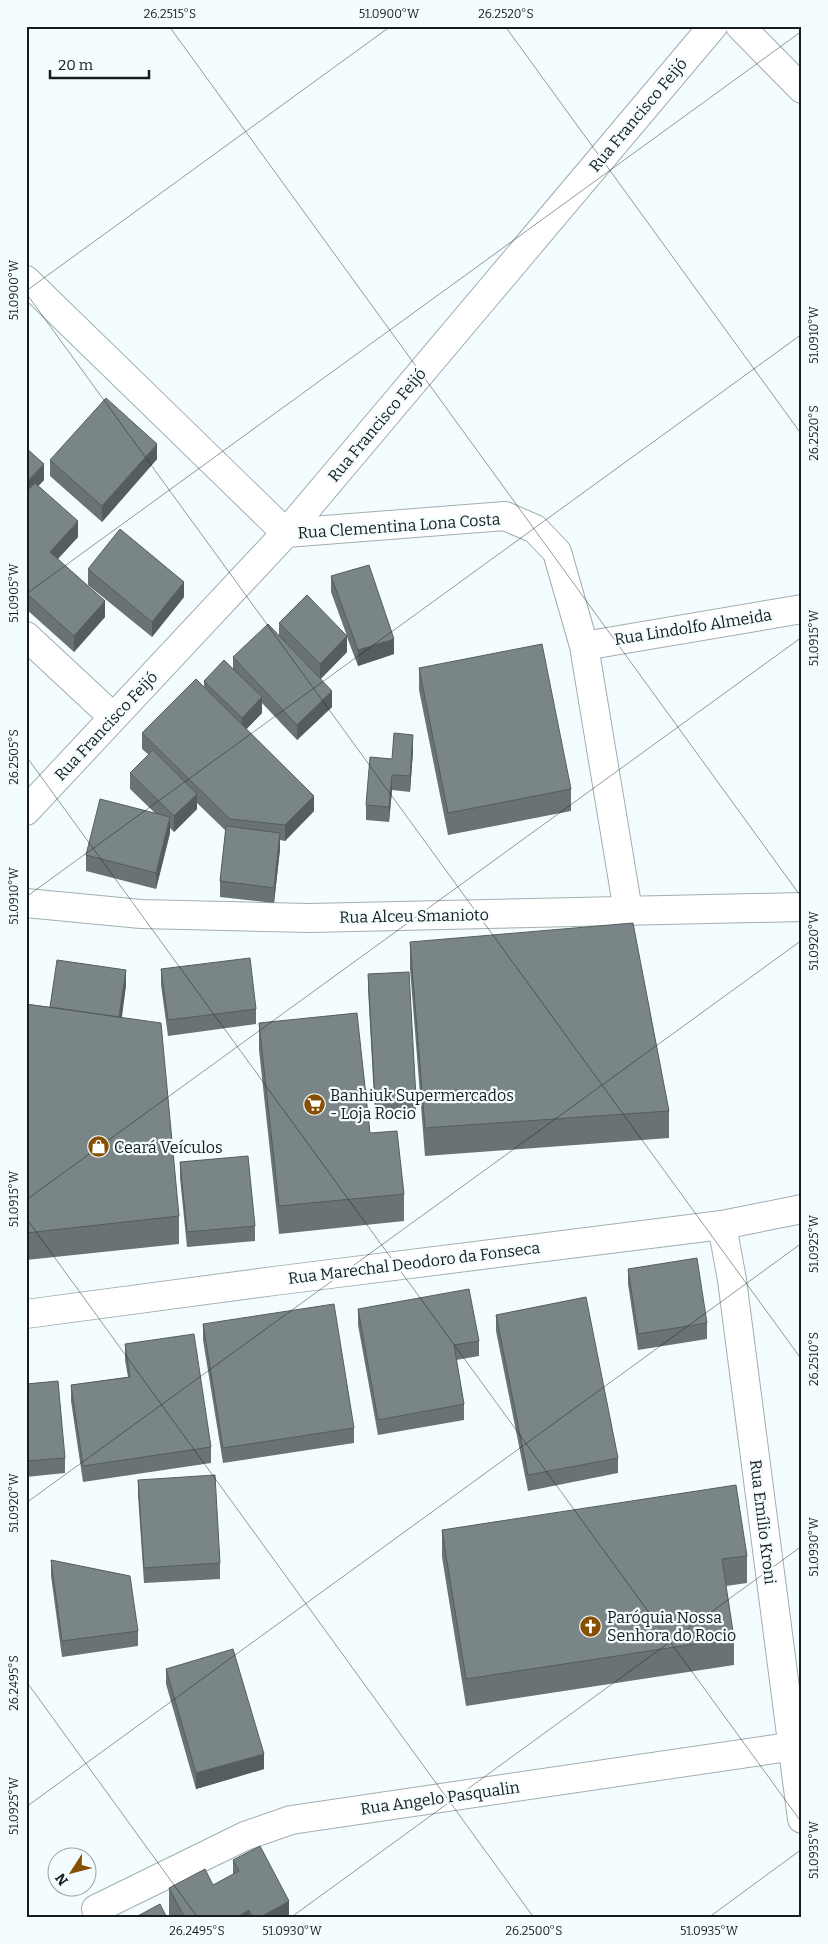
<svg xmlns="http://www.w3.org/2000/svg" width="828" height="1944" font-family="Bitter,serif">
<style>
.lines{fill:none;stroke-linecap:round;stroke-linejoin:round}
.street-casing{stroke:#a3aeb0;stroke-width:30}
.secondary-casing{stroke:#a3aeb0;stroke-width:30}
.street{stroke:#fff;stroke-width:28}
.secondary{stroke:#fff;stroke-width:28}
.wall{fill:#697274}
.shaded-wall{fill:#555d5e}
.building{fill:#7a8587;stroke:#555d5e}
.ticks{fill:none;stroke:#181c1d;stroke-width:1;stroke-opacity:0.45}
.labels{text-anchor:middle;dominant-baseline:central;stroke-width:4.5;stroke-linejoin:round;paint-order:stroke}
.street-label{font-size:16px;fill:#181c1d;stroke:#f3fdff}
.poi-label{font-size:16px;fill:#181c1d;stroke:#f3fdff;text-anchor:start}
.neatline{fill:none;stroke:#181c1d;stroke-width:2}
.ticks-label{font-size:12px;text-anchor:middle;fill:#181c1d}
</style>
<rect width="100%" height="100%" fill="#f3fdff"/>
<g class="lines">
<defs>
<path id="street" d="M740,26L802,89
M26,280L286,533L505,516L535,529L557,552L584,646L628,911
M26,636L113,717
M584,646L802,609
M26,811L286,533L713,26
M26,903L141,914L310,918L802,907
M722,1225L732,1280L802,1819
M96,1909L245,1836L291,1820L802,1745"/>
<path id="secondary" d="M26,1314L282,1280L722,1225L802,1209"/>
</defs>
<use href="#street" class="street-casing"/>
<use href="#secondary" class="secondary-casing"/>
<use href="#street" class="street"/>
<use href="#secondary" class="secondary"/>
</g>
<path class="wall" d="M26,448L44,480L38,486L78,537L58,559L105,617L74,652L26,609Z
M157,459L102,522L50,476V460Z
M88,569L184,597L152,637L88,585Z
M331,576L394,654L358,666L347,637V652L321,679L332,707L297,740L262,703V713L246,729L314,811L285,841L280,840V849L274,903L220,897V881L226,831L197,803V809L174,832L170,828V833L156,889L86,871V855L155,813L130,789V773L149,755L142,749V733L204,687V681L233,669V657L279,637V623L347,636L331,592Z
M419,668L571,789V811L448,835L419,690Z
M413,751L410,792L392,790L389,822L366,820V805L392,759Z
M410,942L669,1111V1138L425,1156L410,969Z
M161,969L256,1009V1024L168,1036L161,985Z
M368,974L416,1098V1114L375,1116L368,989Z
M126,985L122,1017L179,1216V1244L26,1260V1004L50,1007Z
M259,1023L370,1133L404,1194V1221L279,1234L259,1050Z
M180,1162L255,1226V1241L187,1247L180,1178Z
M628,1269L707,1323V1339L638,1350L628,1284Z
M358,1309L479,1341V1356L456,1360L464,1404V1420L378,1435L358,1325Z
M496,1315L618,1458V1473L528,1491L496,1331Z
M203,1324L354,1428V1443L223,1463L203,1340Z
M125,1344L211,1447V1463L83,1482L71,1401V1385L128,1377L125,1360Z
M26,1384L65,1458V1473L26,1477Z
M138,1480L220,1563V1579L144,1583L138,1495Z
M442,1530L747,1556V1583L726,1586L734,1638V1665L466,1706L442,1557Z
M51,1560L138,1631V1646L62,1657L51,1576Z
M166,1669L264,1769L196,1789L166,1684Z
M233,1860L289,1918H169V1888L213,1885L233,1874Z"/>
<path class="shaded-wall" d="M157,444V459L102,522V506Z
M44,464V480L26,499V483Z
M78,521V537L50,567V552Z
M184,582V597L152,637V622Z
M105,601V617L74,652V636Z
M347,636V652L320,679V664Z
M394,639V654L358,666V650Z
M332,691V707L297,740V725Z
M262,697V713L242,734V718Z
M413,735V751L410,792V776Z
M392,775V790L389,822V807Z
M197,794V809L174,832V816Z
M314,796V811L285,841V825Z
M170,817V833L156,889V873Z
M280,833V849L274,903V888Z
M126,970V985L118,1041V1025Z
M264,1754V1769L196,1789V1773Z
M289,1901V1918H259Z
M249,1910V1918H236Z"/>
<path class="building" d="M106,398L157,444L102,506L50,460Z
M26,448L44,464L26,483Z
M35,483L78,521L50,552L105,601L74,636L26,593V492Z
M120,529L184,582L152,622L88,569Z
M369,565L394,639L358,650L331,576Z
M307,595L347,636L320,664L279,623Z
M268,624L332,691L297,725L233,657Z
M542,644L571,789L448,813L419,668Z
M224,660L262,697L242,718L204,681Z
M196,679L314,796L285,825L230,819L142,733Z
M394,733L413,735L410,776L392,775L389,807L366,805L370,757L392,759Z
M153,750L197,794L174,816L130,773Z
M100,799L170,817L156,873L86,855Z
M226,826L280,833L274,888L220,881Z
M633,923L669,1111L425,1128L410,942Z
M250,958L256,1009L168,1020L161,969Z
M57,960L126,970L119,1017L50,1007Z
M409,972L416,1098L375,1100L368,974Z
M26,1004L161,1023L179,1216L26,1233Z
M357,1013L370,1133L397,1131L404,1194L279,1206L259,1023Z
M248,1156L255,1226L187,1232L180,1162Z
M697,1258L707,1323L638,1334L628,1269Z
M469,1289L479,1341L454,1345L464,1404L378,1420L358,1309Z
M586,1297L618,1458L528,1475L496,1315Z
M334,1304L354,1428L223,1448L203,1324Z
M194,1334L211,1447L83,1466L71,1385L130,1377L125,1344Z
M58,1381L65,1458L26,1461V1384Z
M215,1475L220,1563L144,1568L138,1480Z
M736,1485L747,1556L722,1559L734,1638L466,1679L442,1530Z
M51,1560L130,1576L138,1631L62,1641Z
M233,1649L264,1754L196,1773L166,1669Z
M260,1846L289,1901L259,1918H253L249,1910L236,1918H185L169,1888L205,1869L213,1885L239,1871L233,1860Z
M160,1904L167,1918H134Z"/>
<path class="ticks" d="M169,26L802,898M505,26L802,435M26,291L391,26M26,293L802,1360M26,594L802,31M26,756L802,1823M26,897L802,334M26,1200L802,637M26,1218L534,1918M26,1503L802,940M26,1681L198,1918M26,1807L802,1243M290,1918L802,1546M708,1918L802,1849"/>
<defs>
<symbol id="supermarket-disc" viewBox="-11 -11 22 22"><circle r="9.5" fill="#884f02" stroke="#f3fdff"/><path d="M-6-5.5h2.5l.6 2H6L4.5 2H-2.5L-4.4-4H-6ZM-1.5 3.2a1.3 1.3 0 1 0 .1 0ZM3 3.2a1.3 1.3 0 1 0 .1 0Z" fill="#fff"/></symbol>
<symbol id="shop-disc" viewBox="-11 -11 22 22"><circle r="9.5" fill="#884f02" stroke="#f3fdff"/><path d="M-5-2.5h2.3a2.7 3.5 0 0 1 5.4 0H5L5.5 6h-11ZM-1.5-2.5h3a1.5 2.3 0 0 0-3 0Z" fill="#fff"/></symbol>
<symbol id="church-disc" viewBox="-11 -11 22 22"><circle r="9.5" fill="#884f02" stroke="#f3fdff"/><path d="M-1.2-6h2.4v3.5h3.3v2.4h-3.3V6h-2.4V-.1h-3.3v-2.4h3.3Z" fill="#fff"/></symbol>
</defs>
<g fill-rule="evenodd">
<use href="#supermarket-disc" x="302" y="1092" width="25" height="25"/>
<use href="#shop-disc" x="86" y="1134" width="25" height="25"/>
<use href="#church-disc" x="578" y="1614" width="25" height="25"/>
</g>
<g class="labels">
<g class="street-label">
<text transform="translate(638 115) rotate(-50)">Rua Francisco Feijó</text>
<text transform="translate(377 425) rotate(-50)">Rua Francisco Feijó</text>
<text transform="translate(399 526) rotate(-4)">Rua Clementina Lona Costa</text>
<text transform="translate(693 627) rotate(-9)">Rua Lindolfo Almeida</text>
<text transform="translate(106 726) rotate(-47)">Rua Francisco Feijó</text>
<text transform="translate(414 916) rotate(-1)">Rua Alceu Smanioto</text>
<text transform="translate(414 1263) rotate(-7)">Rua Marechal Deodoro da Fonseca</text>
<text transform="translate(763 1522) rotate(83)">Rua Emílio Kroni</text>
<text transform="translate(440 1798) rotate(-8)">Rua Angelo Pasqualin</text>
</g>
<g class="poi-label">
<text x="330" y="1095">Banhiuk Supermercados<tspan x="330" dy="18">- Loja Rocio</tspan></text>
<text x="114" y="1147">Ceará Veículos</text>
<text x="607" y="1617">Paróquia Nossa<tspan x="607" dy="18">Senhora do Rocio</tspan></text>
</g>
</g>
<rect width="828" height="1944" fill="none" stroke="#f3fdff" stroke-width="55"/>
<g transform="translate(72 1872) rotate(234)"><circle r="24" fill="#f3fdff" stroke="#9ba3a5"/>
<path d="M0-4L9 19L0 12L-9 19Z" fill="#884f02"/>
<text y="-8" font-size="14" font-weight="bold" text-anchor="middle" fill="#181c1d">N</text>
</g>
<path d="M50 70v8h99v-8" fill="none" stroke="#181c1d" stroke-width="2.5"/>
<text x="58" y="70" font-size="15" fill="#181c1d" stroke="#f3fdff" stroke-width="4" paint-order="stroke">20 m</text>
<rect x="28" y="28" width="772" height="1888" class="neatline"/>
<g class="ticks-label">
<text x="170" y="18">26.2515°S</text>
<text x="389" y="18">51.0900°W</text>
<text x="506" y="18">26.2520°S</text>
<text transform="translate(14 290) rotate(-90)" y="4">51.0900°W</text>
<text transform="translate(814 335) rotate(-90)" y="4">51.0910°W</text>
<text transform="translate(814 433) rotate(-90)" y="4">26.2520°S</text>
<text transform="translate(14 593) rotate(-90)" y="4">51.0905°W</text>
<text transform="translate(814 638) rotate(-90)" y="4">51.0915°W</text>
<text transform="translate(14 757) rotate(-90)" y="4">26.2505°S</text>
<text transform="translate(14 896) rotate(-90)" y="4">51.0910°W</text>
<text transform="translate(814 941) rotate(-90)" y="4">51.0920°W</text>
<text transform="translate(14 1199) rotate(-90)" y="4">51.0915°W</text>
<text transform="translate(814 1244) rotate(-90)" y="4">51.0925°W</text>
<text transform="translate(814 1359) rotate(-90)" y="4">26.2510°S</text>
<text transform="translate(14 1503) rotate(-90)" y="4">51.0920°W</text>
<text transform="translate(814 1547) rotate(-90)" y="4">51.0930°W</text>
<text transform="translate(14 1683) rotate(-90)" y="4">26.2495°S</text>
<text transform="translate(14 1806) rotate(-90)" y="4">51.0925°W</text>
<text transform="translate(814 1850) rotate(-90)" y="4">51.0935°W</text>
<text x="197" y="1935">26.2495°S</text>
<text x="292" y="1935">51.0930°W</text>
<text x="534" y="1935">26.2500°S</text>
<text x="709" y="1935">51.0935°W</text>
</g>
</svg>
